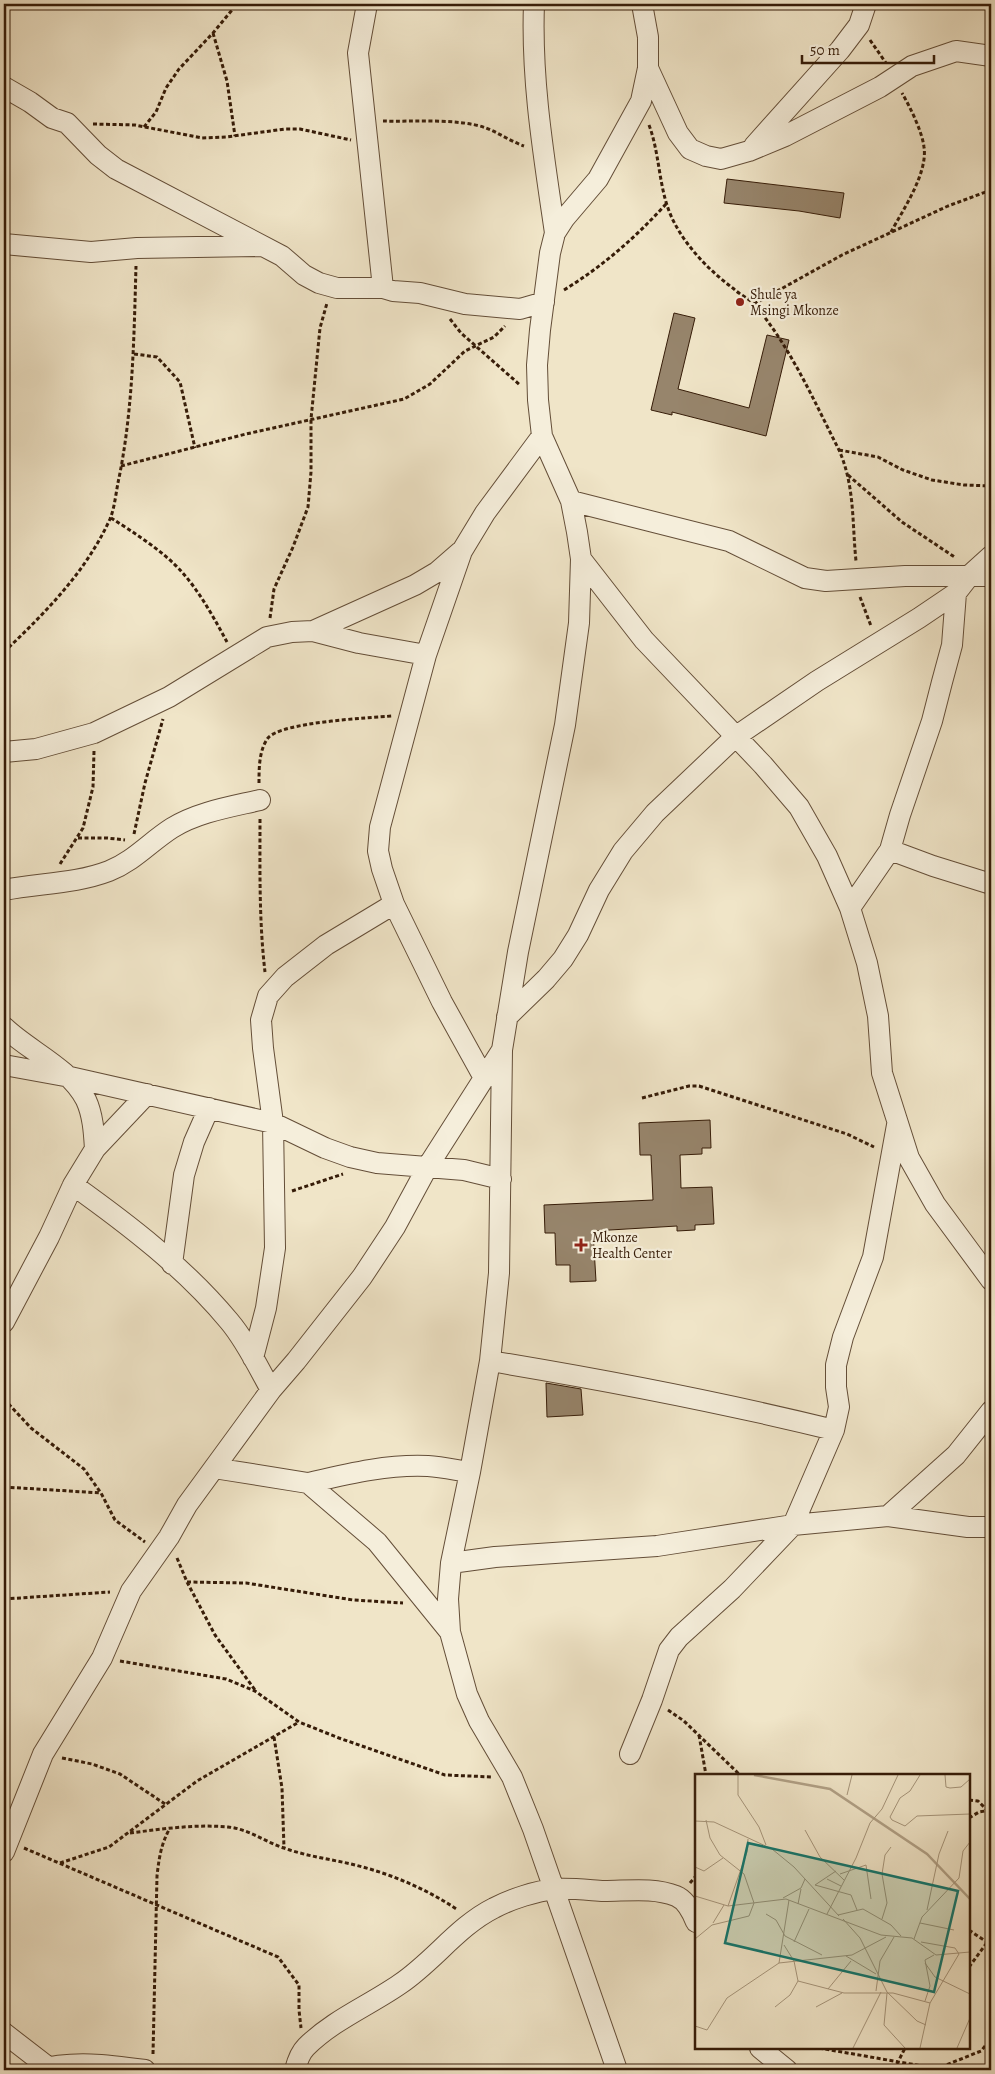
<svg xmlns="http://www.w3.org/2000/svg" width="995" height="2074" font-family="Alegreya,serif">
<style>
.building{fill:#97856c;stroke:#361c08}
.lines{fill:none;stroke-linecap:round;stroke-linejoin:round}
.minor-casing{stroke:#644e38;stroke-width:22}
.path{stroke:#361c08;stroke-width:3;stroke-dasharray:4 2.5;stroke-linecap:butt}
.minor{stroke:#f5eedb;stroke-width:20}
.poi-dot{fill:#8f2418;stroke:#f5eedb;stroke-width:2}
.labels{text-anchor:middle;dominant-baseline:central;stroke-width:4.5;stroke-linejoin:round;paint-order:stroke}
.poi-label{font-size:14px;fill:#361c08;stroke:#f5eedb;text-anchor:start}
.inset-river{fill:none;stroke:#b1a187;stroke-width:2.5}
.inset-road{fill:none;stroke:#a6957b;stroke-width:1}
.view{fill:#0f766e;fill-opacity:0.15;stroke:#0f766e;stroke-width:2.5}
.inset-edge{fill:none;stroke:#361c08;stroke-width:2.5}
</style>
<rect width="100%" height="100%" fill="#f0e5c8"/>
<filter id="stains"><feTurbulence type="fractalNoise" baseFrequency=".004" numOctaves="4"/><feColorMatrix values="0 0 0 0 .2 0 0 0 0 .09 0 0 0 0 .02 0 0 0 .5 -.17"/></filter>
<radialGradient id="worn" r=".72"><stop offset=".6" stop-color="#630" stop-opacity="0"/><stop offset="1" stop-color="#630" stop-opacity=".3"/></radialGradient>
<path class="building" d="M727,179L844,193L840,218L799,211L724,203Z
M674,313L695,318L678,389L749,408L767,335L789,340L766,436L672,412V415L651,410Z
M710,1120L711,1148H702V1154L680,1155L681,1188L712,1187L714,1224L695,1225V1230L677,1231V1226L593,1231L596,1281L570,1282V1265H556L555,1233H545L544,1205L653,1200L651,1155H640L639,1123Z
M546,1383L581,1389L583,1415L547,1417Z"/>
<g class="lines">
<defs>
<path id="minor" d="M367,4L358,53L383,288
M534,4C531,81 544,157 555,233
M648,68L678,133L690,149L706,156L721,159L749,151L785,136L880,87L912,66L956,51L991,56
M4,87L30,102L52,118L67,123L98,155L116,169L282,256L304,275L319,283L337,288H383L393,291L420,293L465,304L520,309L544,302
M754,146L840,50L859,25L866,4
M4,244L91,252L137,248L262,246
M571,501L729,541L805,578L826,581L905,576H991
M581,559L644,640L763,765L799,807L827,856L850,908L867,963L878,1016L882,1073L909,1158L935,1204L991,1280
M313,631L415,585L437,572L460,552
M4,752L36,749L94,733L169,697L267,637L292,632L313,631L359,643L426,655
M890,850L933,866L991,884
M4,890C39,883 75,884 109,871C134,861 150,842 172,828C198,812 230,807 260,800
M850,908L890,850L900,815L932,721L942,682L952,645L956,593
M507,1017L546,979L563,959L578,935L599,890L623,851L655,813L735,737L817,681L919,618L956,593L970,575L991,556
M4,1027C30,1052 69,1067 86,1100C93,1115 94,1133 95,1149
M4,1065L70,1077L273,1123L325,1148L350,1157L377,1163L464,1170L501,1179
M484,1078L442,1002L394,904L382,869L378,851L380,827L426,655L462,551L485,513L542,436
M73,1185C129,1225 185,1268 229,1321C246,1341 258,1367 271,1390
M172,1264L184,1175L194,1142L209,1108
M4,1322L49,1237L73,1185L95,1149L147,1094
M253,1358L266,1308L275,1248L273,1123L263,1048L261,1020L268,996L285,977L326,945L394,904
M490,1361C605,1380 720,1402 834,1430
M214,1468L308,1483L377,1542L450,1632
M308,1483C347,1474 387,1464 428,1466C442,1467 456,1470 470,1472
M888,1516L956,1455L991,1411
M451,1563L495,1557L657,1546L793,1525L888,1516L968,1527H991
M630,1754L652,1700L669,1650L679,1637L732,1589L793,1525L834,1430L839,1407L836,1387V1365L843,1337L873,1257L897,1125
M4,1852L43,1754L102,1658L131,1591L169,1537L187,1505L271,1390L296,1361L362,1277L395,1227L428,1166L502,1050
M4,2033L48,2067
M760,2048L787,2070
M37,2070C73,2060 109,2065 145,2070
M295,2070C297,2062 300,2053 306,2047C333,2020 370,2005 400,1984C434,1961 458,1926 494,1908C511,1899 536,1891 555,1889C571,1888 588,1890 604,1891C627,1891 654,1887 676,1896C686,1900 692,1912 696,1922
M617,2070L533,1829L512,1777L479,1721L467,1694L450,1632L448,1599L451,1563L470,1472L490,1361L499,1273L502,1050L518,952L565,725L579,623L581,559L577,532L571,501L542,436L538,400L537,365L540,330L550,253L555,233L564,219L598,179L641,101L648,68V37L642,4"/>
</defs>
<use href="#minor" class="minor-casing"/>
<path class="path" d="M213,33L227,81L235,136
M870,40L886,63
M383,121C412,122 459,118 486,128C499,133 510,141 524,146
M93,124L135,125L202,138L226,137L285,129H300L351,140
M649,125C661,157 658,193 675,224C689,250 711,272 734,289C740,295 750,299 755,305C791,348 814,401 839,450C855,486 852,523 856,561
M144,127L156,112L166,88L179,69L213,33L237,4
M891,232C903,210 928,173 924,147C922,131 910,107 902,93
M564,290C603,266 635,238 666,204
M754,304L842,255L948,206L991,190
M450,319L461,333L520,385
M134,354L157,357L180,382L195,448
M839,450L878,457L903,470L932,480L964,485L991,486
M121,466L246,434L404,399L430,384L465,351L494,337L505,326
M848,475L902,522L956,558
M111,518C133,532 163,551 181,571C200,592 214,618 227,642
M860,597L871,626
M270,618L274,589L293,547L308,507L311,472V419L320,328L327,303
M4,652C45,613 86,572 110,519C115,507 116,491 119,478C133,409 134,337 136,266
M259,783C259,768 259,750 268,738C281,722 368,718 392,716
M260,819C260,870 259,921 265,972
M134,834L145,783L163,719
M78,838H107L125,840
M60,864L83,828L93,787L94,751
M642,1098L689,1086H699L847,1134L874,1147
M292,1191L343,1174
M4,1399L31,1428L84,1469L101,1493L115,1520L145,1542
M4,1487L101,1493
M177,1558L187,1582L215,1635L255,1690
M187,1582L246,1583L353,1600L403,1603
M4,1599L110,1592
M120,1661L226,1679L255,1691L299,1722L339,1738L445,1775L493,1777
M668,1710L684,1721L740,1775
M699,1735L706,1775
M274,1737L282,1788L284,1848
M62,1758L92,1764L120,1774L165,1804
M969,1800L978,1801L987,1810
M969,1818L979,1812L991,1810
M130,1833C162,1829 195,1824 228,1827C249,1829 265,1842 284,1848C306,1856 329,1859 351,1864C389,1873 425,1888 458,1910
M24,1848L278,1957L299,1985V2010L301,2028
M60,1863L109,1847L197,1781L299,1722
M690,1883L696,1876
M969,1930L991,1945
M969,1967L991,1937
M819,2048L945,2070
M153,2054L157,1876C159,1858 161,1844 170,1828
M941,2067L981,2051L991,2039
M894,2070L905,2048"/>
<use href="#minor" class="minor"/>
</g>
<g class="poi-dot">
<circle cx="740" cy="302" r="5"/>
<path d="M578.5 1237.5h5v5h5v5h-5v5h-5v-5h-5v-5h5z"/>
</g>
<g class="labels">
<g class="poi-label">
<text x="750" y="294">Shule ya<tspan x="750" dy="16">Msingi Mkonze</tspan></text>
<text x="592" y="1237">Mkonze<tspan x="592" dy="16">Health Center</tspan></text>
</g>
</g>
<g transform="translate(695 1774)">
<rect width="275" height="275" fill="#f0e5c8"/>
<path class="inset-river" d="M59,1L135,15L232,80L275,125"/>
<path class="inset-road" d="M43,1V21L64,53L71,71M225,1L215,17L205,24L195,43L197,46L210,52L222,42L275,40M250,1L251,13L255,14L266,13L275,5M152,21L157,1M0,47L19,48L77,75L99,93L144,142M110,56L125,83L149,106M0,93L9,97L28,84M145,100L171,91L176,125M132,105L146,112M120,111L156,121L162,136M120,111L141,97M0,122L33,132L91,125L186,161L217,164L241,181L275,178M88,124L106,114L110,105M103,130L106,115M33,132L52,78L53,65M232,136L244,80L253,57M71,140L81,146L90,162L127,181M132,140L161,84L175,49L187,35L203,1M143,141L168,135L196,151L206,162M148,145L165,164L192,218L222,247L231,251M187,145L192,129L187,100L190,81L196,73M18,149L29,131M225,149L259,156M0,165L17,151L54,142L59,129L49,100L25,81L15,64L11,46M219,165L227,143L264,104L268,77L275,68M99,168L114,135M151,182L181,200M84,189L94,126M230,189L240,203L275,220M103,207L149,219H198L235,229M133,215L156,187M181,217L185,187L199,163M192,219L189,251L210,274M230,227L235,212L230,186L239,181M80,233L95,221L103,207L99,187L89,171M121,233L147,219M0,252L12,256L32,224L84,189L157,181L191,163M158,274L186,218M225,274L235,229L264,180L260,174L226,168M262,274L275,244"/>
<path class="view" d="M53,69L263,117L239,218L30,169Z"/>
<rect width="275" height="275" class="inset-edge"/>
</g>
<rect width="995" height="2074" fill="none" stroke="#f0e5c8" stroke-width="20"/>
<rect x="5" y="5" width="985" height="2064" fill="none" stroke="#361c08" stroke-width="2.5"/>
<rect x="10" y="10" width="975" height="2054" fill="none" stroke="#361c08"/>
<path d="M802 55v8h132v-8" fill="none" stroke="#361c08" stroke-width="2.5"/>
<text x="810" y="55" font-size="15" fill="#361c08" stroke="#f5eedb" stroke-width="4" paint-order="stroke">50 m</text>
<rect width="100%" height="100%" filter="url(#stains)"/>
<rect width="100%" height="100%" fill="url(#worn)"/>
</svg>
